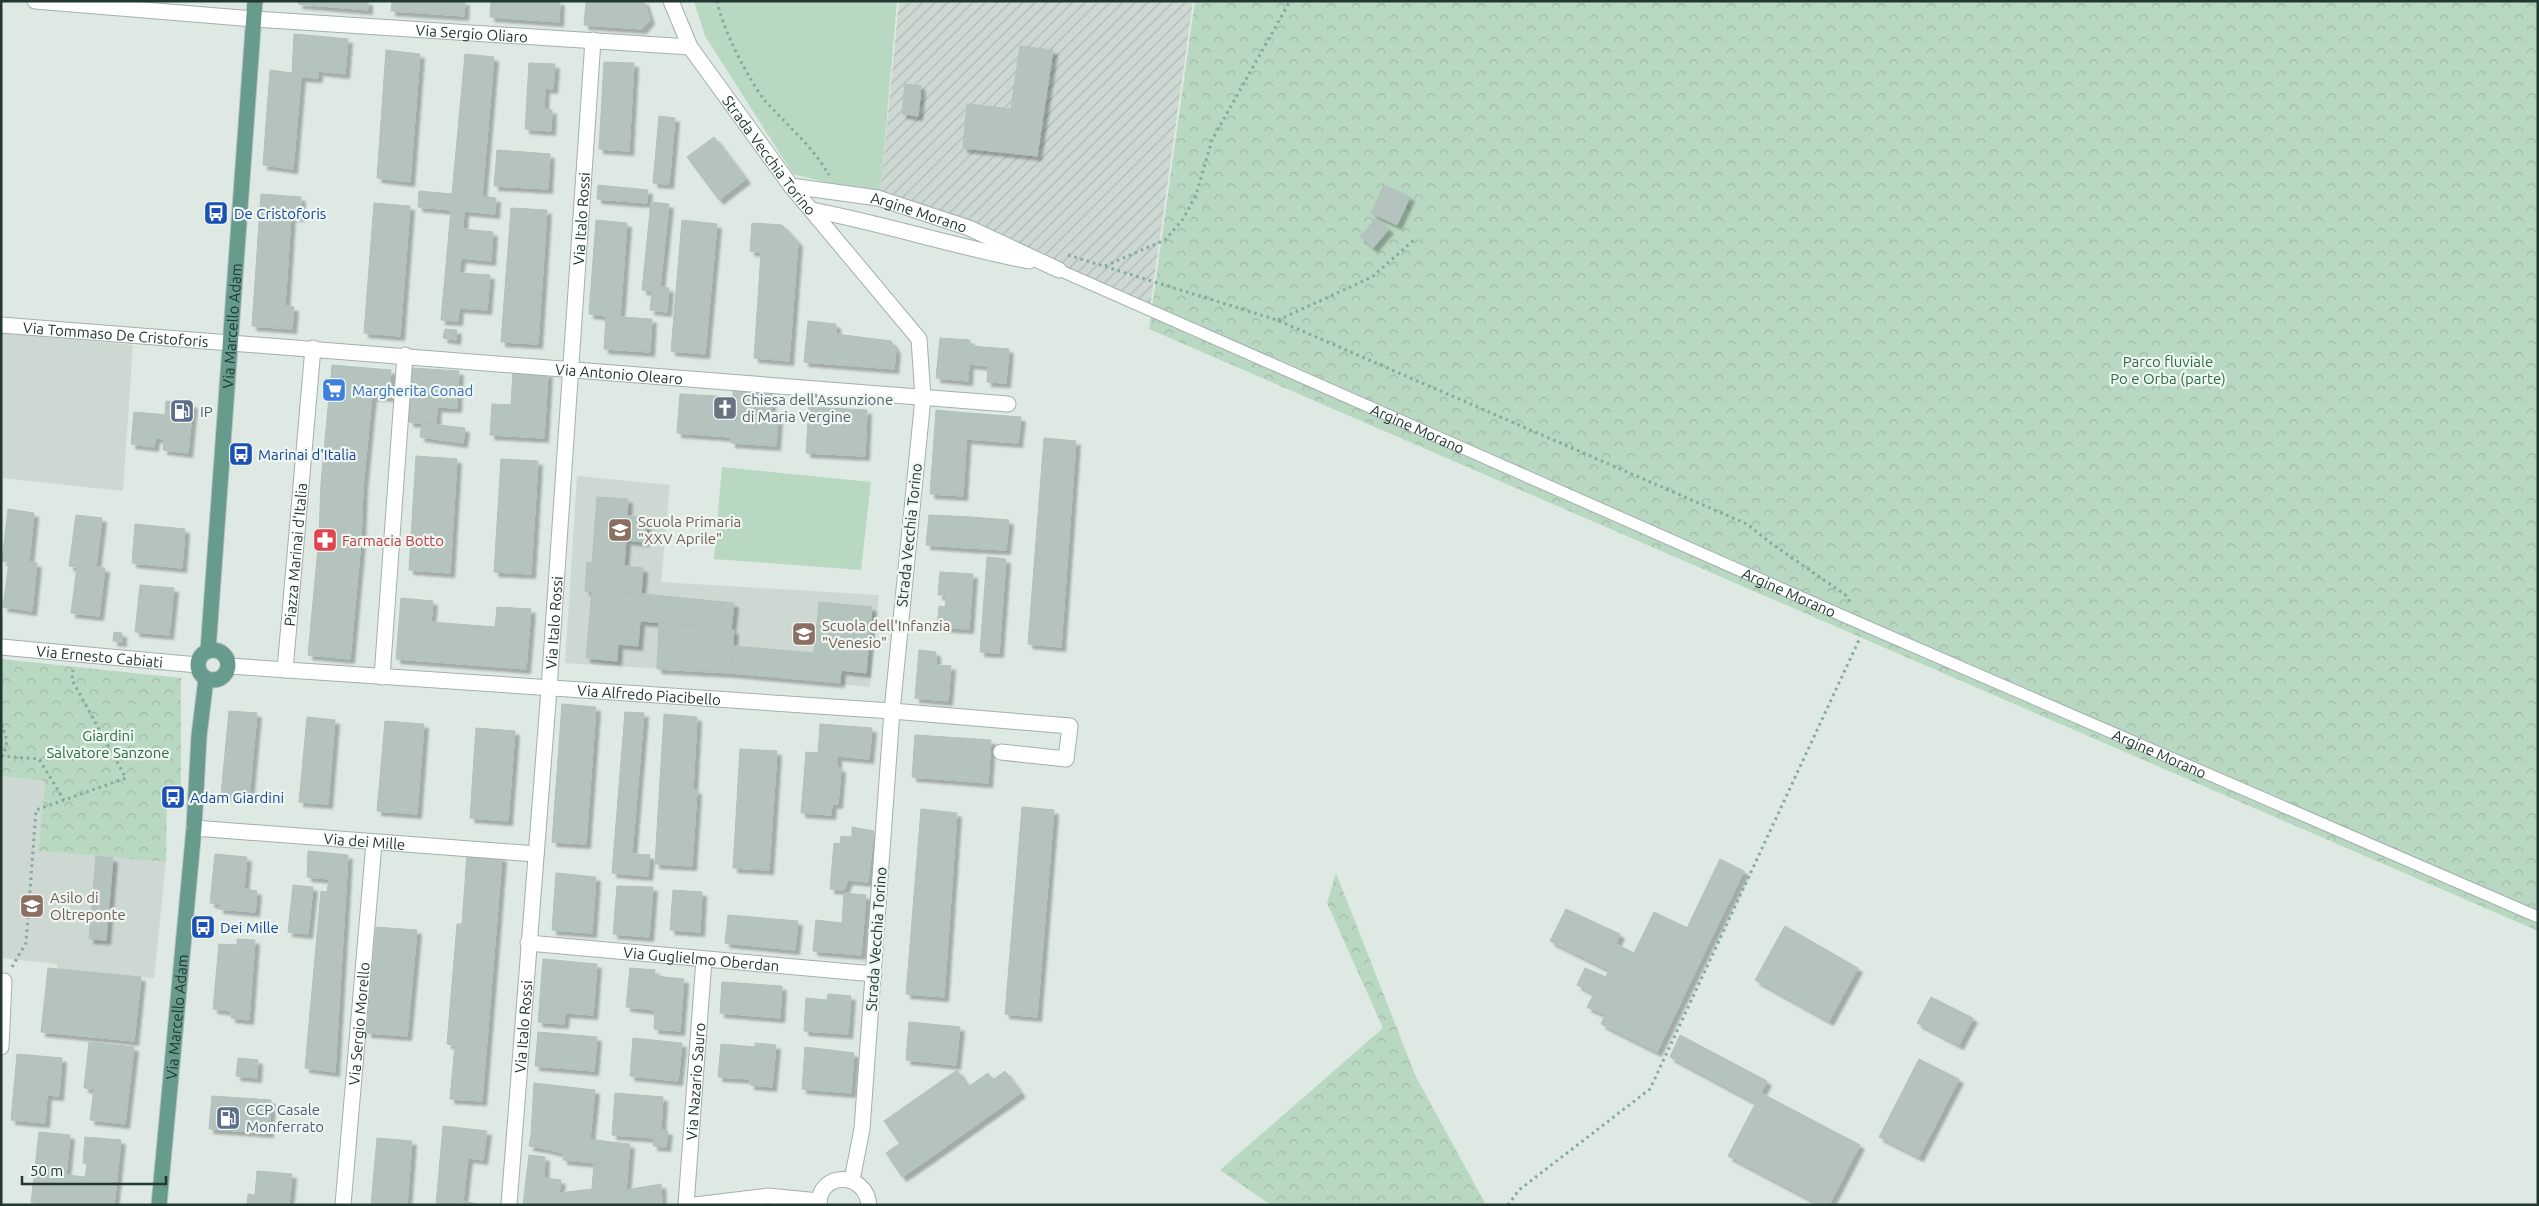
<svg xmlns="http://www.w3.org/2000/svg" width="2539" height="1206" font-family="Ubuntu,sans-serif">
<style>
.built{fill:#cdd8d3}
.industrial{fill:url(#industrial-furrows)}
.grass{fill:#b9d8c1}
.forest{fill:url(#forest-crowns)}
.building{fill:#b4c3bd;stroke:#b1c1bb;filter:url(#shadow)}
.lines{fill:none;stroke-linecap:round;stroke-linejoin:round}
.lane-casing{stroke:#a2b0ab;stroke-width:13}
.street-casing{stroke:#a2b0ab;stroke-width:17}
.primary-casing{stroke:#bcc3c1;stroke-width:17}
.path{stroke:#81aa9c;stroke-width:3;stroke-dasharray:2.5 4;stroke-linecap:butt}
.lane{stroke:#fff;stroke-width:11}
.street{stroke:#fff;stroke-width:15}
.primary{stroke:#669b8d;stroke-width:15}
.labels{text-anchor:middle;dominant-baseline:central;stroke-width:4.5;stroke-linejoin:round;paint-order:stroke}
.street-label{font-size:15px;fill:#213731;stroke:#eef6f2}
.transit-label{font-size:15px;fill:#164399;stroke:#eef6f2;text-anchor:start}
.park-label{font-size:15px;fill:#2f6a45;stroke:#eef6f2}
.shop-label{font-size:15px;fill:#366cbe;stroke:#eef6f2;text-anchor:start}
.worship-label{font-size:15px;fill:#5b616d;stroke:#eef6f2;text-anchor:start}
.service-label{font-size:15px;fill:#4e5e75;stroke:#eef6f2;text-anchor:start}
.education-label{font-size:15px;fill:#785e54;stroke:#eef6f2;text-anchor:start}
.health-label{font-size:15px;fill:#be3a42;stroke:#eef6f2;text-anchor:start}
</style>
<defs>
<pattern id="industrial-furrows" width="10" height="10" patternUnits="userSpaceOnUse" patternTransform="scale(1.25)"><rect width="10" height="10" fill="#cdd8d3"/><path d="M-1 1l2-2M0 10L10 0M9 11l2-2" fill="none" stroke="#b0bab6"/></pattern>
<pattern id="forest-crowns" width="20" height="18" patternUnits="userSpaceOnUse" patternTransform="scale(1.25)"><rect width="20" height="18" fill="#b9d8c1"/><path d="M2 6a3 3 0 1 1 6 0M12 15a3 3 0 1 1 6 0" fill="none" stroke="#9fbaa6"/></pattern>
<filter id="shadow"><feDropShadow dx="4.5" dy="4.5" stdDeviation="1" flood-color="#0004"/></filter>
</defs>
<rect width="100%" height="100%" fill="#dee9e4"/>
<path class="built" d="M1,333L133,345L123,491L1,478Z
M577,476L670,485L661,582L879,595L870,687L730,673L565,663Z
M1,776L45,781L40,851L166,862L154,978L57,970V964L1,958Z"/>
<path class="industrial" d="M899,1H1193L1150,308L880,196Z"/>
<path class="grass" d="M694,1H897L880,196L793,174L705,36Z
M722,467L871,482L861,570L714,559Z"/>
<path class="forest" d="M1195,1H2538V931L1149,329Z
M1,659L181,678V793L167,792L166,862L39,851L45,781L1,776Z
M1336,873L1416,1077L1486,1205H1271L1220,1170L1383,1028L1327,903Z"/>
<path class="building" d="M299,1H368V10L298,4Z
M392,1H465L464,16L391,11Z
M491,1H560L559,22L490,17Z
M586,1H644L650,20L642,29L584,25Z
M294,34L348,39L345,74L318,71V78L301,77L293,169L263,165L270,70L292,73Z
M1020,46L1053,50L1037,156L963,148L967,104L1011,109Z
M386,50L420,54L410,182L377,178Z
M465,54L494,57L482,196L496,198L495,214L464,211L463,229L493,232L491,261L461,258L459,273L490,275L487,310L459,308L458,321L441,320L451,210L418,207L419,191L452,194Z
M604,62L634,63L629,151L599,149Z
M529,63L555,64L553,89L545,88L544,109L552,110L551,131L525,129Z
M905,84L921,86L918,116L902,114Z
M659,116L675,118L669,184L653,183Z
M714,137L746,179L719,200L687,157Z
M497,150L550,154L548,189L494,186Z
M598,185L648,190L647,203L597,199Z
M1384,185L1410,197L1397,225L1371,213Z
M261,194L301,197L300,217L291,216L285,306L294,307L292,329L252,326Z
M651,202L669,204L660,287L669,288L667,312L650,310L652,291L642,290Z
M374,203L410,206L400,336L364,333Z
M511,208L547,210L538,344L501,342Z
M1376,218L1389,229L1373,248L1360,237Z
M596,220L627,223L620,317L652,319L650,352L604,349L606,316L589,314Z
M682,220L717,224L705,354L671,351Z
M752,223L782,225L798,242L789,361L754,358L761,252L750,251Z
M808,321L836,324V334L891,341L896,350L894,369L804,362Z
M445,329L457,330L456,340L443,338Z
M940,338L970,340V346L1009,349L1006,383L987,382L988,366L969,364L968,381L936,378Z
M332,365L391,370L389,397L372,396L363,487L321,483Z
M412,368L459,371L457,408L437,407L436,425L409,422Z
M513,370L548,373L544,438L490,435L492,404L511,405Z
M733,391L772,394L770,419H778L776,446L731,443V437L677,433L680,394L733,397Z
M166,401L193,404L188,453L163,450L164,439L155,438L158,414L165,415Z
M809,407L867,410L865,456L806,453Z
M936,410L968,413L963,496L930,494Z
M134,412L158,414L154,447L131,444Z
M968,413L1021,417L1018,443L966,439Z
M422,423L465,428L463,443L420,437Z
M1044,438L1076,441L1061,647L1028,644Z
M416,456L457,459L450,573L409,570Z
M501,459L538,461L531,574L494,572Z
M321,483L363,487L361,541L319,537Z
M597,497L628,499L627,516L647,517L645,542L626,540L624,566L643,568L641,594L622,592L620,619L640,620L638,646L618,644L617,661L586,658L592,591H585L587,562L592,563Z
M8,509L34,513L29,562L37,563L32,611L3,607L9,562L2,561Z
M76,515L102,518L96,567L105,568L99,616L71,613L77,567L69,566Z
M929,515L971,517L969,548L926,545Z
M971,517L1009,520L1006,550L969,548Z
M135,524L185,529L182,568L132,563Z
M319,537L361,541L350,659L308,655Z
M987,557L1006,559L999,653L980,652Z
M940,572L973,574L969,629L937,627L939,606L945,607L946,595H938Z
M140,585L174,588L169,635L135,632Z
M622,592L734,603L731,629L620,619Z
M401,598L433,601L431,622L495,627L497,607L531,609L526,669L396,659Z
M819,602L872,607L866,673L841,670L840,683L730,673L733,646L814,653Z
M659,623L734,630L730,673L657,669Z
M114,632L122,633V642L113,641Z
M919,650L936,652V665L951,666L948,701L915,698Z
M562,704L596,707L586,844L552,842Z
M229,711L257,713L249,798L221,795Z
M625,712L644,713L632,854L650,855L648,876L612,873Z
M664,714L697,717L693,790H697L692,866L655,864Z
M307,717L335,720L328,804L299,802Z
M385,721L424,724L417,814L377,811Z
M820,724L872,728L869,759L837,756V768H841L838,804H832L831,815L801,813L806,752L818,753Z
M476,728L515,731L508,821L470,818Z
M915,735L991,740L988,783L912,777Z
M740,749L777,751L769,870L733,868Z
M1022,807L1054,810L1037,1017L1005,1014Z
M921,809L957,813L944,997L906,994Z
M852,827L874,831L868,882L848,880L844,890L830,889L834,843L840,844L841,836L852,837Z
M308,851L348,855L335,1072L305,1068L321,891L327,892L329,879L307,877Z
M215,854L247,857L244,889L257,891L255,912L219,909L220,904L210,903Z
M467,854L502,857L482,1101L450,1099L455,1045L447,1044L457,924H462Z
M96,856L113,858L106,940L89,939Z
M1720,859L1744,871L1711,939L1687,928Z
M556,873L596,877L592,933L552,930Z
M293,885L313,887L308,934L288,932Z
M617,886L653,887L649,937L613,934Z
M673,890L702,892L700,932L670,930Z
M844,893L866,895L861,955L813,951L816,920L842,923Z
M1566,909L1620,934L1616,944L1634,953L1654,912L1711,939L1657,1052L1601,1024L1605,1015L1587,1007L1594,994L1577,985L1585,968L1606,977L1609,970L1550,941Z
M728,915L798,921L795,950L725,943Z
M1785,926L1858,968L1829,1021L1755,980Z
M376,927L417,930L407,1036L367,1033Z
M237,939L255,940L249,1020L231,1018V1011L213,1009L219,944L237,945Z
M543,959L597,964L593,1015L539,1011Z
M48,968L141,977L134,1041L41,1032Z
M630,968L655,970L654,976L684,979L680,1031L654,1029L655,1010L626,1007Z
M722,982L782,986L780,1018L720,1013Z
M828,994L851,996L848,1034L804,1031L806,998L827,1000Z
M1931,997L1973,1018L1959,1045L1917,1023Z
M539,1011L565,1013L564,1024L538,1022Z
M909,1022L960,1027L956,1065L906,1060Z
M538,1032L597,1037L594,1071L535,1066Z
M1680,1035L1767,1081L1756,1103L1670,1057Z
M633,1038L682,1043L678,1081L630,1076Z
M89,1042L134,1047L125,1124L90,1120L94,1089L84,1088Z
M755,1043L776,1045L772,1087L750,1085V1079L718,1077L721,1044L755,1047Z
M805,1047L854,1053L851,1093L802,1089Z
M17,1054L62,1058L59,1096L47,1095L45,1123L11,1120Z
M238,1058L258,1060L257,1078L236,1076Z
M1919,1059L1959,1079L1919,1157L1879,1137Z
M957,1070L968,1087L988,1073L993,1080L1005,1071L1021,1093L927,1160L910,1136L900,1144L884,1121Z
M534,1083L595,1090L590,1139L610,1142L607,1164L563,1160V1153L542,1148L544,1137L531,1135Z
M615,1093L663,1097L661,1130L668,1131L666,1147L653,1146L654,1138L612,1135Z
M1761,1093L1860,1145L1829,1205H1821L1728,1156Z
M212,1096L271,1100L269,1133L209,1129Z
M443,1126L487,1131L483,1160L468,1158L463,1201L481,1205H436Z
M39,1132L70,1135L66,1175L85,1177L87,1164L83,1163L85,1137L121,1140L114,1205L31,1203Z
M531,1135L544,1137L542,1148L529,1146Z
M910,1136L927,1160L902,1177L886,1153Z
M377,1138L412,1141L407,1205H371Z
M610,1142L630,1144L626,1190L661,1184L662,1205H523L529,1155L545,1157L544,1178L561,1180L559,1193L592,1189L594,1163L607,1164Z
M257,1171L292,1174L289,1205H247L248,1194L255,1195Z"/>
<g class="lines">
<defs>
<g id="lane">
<path id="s1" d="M1059,270L1866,626L2538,917"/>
</g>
<g id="street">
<path id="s2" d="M35,1L254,19L690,47"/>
<path id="s3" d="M671,1L690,47L791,186L919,339L923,398L892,711L862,1129L852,1180"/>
<path id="s4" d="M791,186L878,198L969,228L1059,270"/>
<path d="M812,210C885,224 956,247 1029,261"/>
<path id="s5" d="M1,325L1008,404"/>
<path id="s6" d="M1,647L198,665"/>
<path id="s7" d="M229,666L892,711L1070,726L1066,759L1001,752"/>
<path id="s8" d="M285,670L313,348"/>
<path d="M382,677L405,355"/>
<path id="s9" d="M194,828L536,854"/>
<path id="s10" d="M528,943L874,974"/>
<path d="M1,1047L4,981"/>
<path id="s11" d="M343,1205L374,843"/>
<path id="s12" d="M509,1205L549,689L593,40"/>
<path id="s13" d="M686,1205L704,959"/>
<path d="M695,1205L768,1196L819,1201"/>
<path d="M819,1205C818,1172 865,1170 869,1205"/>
</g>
<g id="primary">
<circle cx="213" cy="665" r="15"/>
<path id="s14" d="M208,651L255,1"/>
<path id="s15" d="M159,1205L194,828L199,736L206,679"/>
</g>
</defs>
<use href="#lane" class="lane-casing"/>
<use href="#street" class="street-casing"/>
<use href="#primary" class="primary-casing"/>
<path class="path" d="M717,1C722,28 749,81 766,102C788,126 813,147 829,175
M1068,255L1277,320L1747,524L1772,544L1847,596L1850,602
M1105,266L1165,240L1183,219L1196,195L1212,140L1290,1
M1278,320L1372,277L1415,239
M1,724L7,740L4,756
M1,756L39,759L64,800
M12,967L26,943L36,810L126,778L72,680L73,670
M1508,1205L1519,1190L1650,1089L1859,640"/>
<use href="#lane" class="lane"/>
<use href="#street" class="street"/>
<use href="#primary" class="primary"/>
</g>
<defs>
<symbol id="bus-square" viewBox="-11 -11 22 22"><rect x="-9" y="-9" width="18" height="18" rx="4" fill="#1a4fb4" stroke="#eef6f2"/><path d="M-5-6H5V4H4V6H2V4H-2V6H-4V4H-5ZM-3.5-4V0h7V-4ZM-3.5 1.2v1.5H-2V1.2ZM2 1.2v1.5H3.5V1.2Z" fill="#fff"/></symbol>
<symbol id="supermarket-square" viewBox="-11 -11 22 22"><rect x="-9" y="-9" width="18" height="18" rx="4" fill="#3f7fe0" stroke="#eef6f2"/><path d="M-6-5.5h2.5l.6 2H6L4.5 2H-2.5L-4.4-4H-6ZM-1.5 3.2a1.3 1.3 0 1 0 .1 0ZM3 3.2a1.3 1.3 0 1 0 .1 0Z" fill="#fff"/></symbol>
<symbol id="church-square" viewBox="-11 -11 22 22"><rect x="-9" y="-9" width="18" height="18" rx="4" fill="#6b7280" stroke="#eef6f2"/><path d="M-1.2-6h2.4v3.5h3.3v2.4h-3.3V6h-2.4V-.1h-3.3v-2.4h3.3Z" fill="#fff"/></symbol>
<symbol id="fuel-square" viewBox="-11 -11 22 22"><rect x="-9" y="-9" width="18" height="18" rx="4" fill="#5c6f8a" stroke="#eef6f2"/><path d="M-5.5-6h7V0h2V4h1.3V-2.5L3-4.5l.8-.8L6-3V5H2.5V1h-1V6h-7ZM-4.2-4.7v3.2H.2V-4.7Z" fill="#fff"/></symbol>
<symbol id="school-square" viewBox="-11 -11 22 22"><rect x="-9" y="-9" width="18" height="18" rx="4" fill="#8d6e63" stroke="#eef6f2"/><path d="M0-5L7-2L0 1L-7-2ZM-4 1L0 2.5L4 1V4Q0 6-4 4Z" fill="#fff"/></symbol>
<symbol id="pharmacy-square" viewBox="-11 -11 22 22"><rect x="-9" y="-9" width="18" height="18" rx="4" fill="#e0444e" stroke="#eef6f2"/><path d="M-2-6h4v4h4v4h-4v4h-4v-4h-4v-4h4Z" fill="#fff"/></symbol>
</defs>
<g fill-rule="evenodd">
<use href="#bus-square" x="202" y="199" width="28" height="28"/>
<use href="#supermarket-square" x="320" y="376" width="28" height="28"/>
<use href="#church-square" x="711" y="394" width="28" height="28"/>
<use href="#fuel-square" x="168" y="397" width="28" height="28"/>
<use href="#bus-square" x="227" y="440" width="28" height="28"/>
<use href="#school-square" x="606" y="516" width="28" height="28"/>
<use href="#pharmacy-square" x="311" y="526" width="28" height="28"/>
<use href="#school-square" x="790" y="620" width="28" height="28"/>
<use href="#bus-square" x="159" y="783" width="28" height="28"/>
<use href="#school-square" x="18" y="892" width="28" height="28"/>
<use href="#bus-square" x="189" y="913" width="28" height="28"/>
<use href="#fuel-square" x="214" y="1104" width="28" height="28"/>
</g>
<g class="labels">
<g class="street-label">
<text stroke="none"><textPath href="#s2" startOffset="438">Via Sergio Oliaro</textPath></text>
<text stroke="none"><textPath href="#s3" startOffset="184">Strada Vecchia Torino</textPath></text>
<text stroke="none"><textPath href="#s4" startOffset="131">Argine Morano</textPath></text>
<text stroke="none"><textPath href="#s12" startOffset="989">Via Italo Rossi</textPath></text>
<text stroke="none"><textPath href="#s14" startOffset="326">Via Marcello Adam</textPath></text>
<text stroke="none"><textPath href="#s5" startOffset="115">Via Tommaso De Cristoforis</textPath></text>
<text stroke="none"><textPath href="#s5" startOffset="620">Via Antonio Olearo</textPath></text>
<text stroke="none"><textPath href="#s1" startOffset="392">Argine Morano</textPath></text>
<text transform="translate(909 535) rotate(-84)">Strada Vecchia Torino</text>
<text stroke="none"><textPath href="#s8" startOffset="116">Piazza Marinai d'Italia</textPath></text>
<text stroke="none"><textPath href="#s1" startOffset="798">Argine Morano</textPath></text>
<text stroke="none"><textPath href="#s12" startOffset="584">Via Italo Rossi</textPath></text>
<text stroke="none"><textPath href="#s6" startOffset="99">Via Ernesto Cabiati</textPath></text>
<text stroke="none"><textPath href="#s7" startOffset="421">Via Alfredo Piacibello</textPath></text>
<text stroke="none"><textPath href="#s1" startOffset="1202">Argine Morano</textPath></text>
<text stroke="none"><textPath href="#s9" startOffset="171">Via dei Mille</textPath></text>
<text transform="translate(876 939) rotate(-86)">Strada Vecchia Torino</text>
<text stroke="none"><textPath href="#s10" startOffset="174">Via Guglielmo Oberdan</textPath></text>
<text stroke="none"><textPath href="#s15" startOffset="189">Via Marcello Adam</textPath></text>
<text stroke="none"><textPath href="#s11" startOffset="182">Via Sergio Morello</textPath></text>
<text stroke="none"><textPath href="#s12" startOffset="179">Via Italo Rossi</textPath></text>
<text stroke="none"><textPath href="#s13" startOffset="124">Via Nazario Sauro</textPath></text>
</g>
<g class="transit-label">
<text x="234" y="213">De Cristoforis</text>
<text x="258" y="454">Marinai d'Italia</text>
<text x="190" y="797">Adam Giardini</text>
<text x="220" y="927">Dei Mille</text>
</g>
<g class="park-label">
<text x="2168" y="361">Parco fluviale<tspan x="2168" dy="17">Po e Orba (parte)</tspan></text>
<text x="108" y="735">Giardini<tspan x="108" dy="17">Salvatore Sanzone</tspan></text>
</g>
<g class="shop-label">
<text x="352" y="390">Margherita Conad</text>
</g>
<g class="worship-label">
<text x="742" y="399">Chiesa dell'Assunzione<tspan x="742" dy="17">di Maria Vergine</tspan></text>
</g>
<g class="service-label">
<text x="200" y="411">IP</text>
<text x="246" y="1109">CCP Casale<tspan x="246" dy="17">Monferrato</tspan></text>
</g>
<g class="education-label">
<text x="638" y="521">Scuola Primaria<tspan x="638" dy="17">"XXV Aprile"</tspan></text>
<text x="822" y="625">Scuola dell'Infanzia<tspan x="822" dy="17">"Venesio"</tspan></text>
<text x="50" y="897">Asilo di<tspan x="50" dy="17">Oltreponte</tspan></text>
</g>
<g class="health-label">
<text x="342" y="540">Farmacia Botto</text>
</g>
</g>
<rect width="2539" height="1206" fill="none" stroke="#213731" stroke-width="5"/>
<path d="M22 1176v8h144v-8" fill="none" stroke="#213731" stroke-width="2.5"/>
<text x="30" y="1176" font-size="15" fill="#213731" stroke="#eef6f2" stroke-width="4" paint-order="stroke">50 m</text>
</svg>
